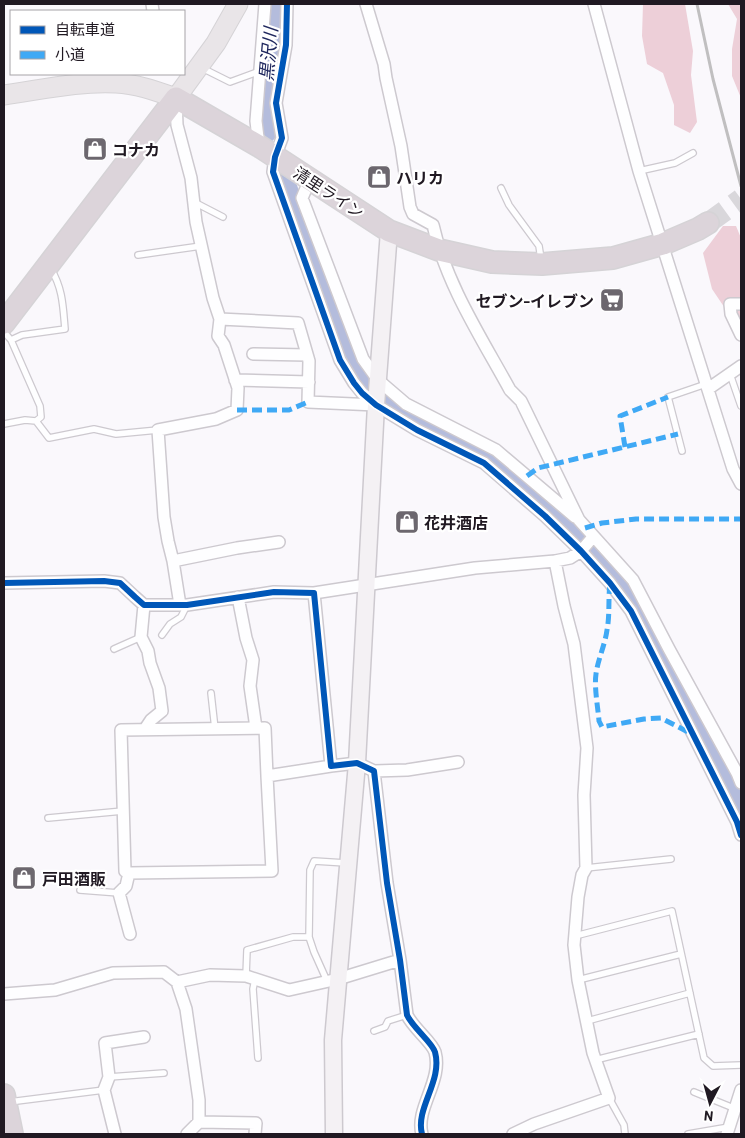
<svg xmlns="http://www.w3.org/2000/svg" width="745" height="1138" font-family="Barlow,'Noto Sans JP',sans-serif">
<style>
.forest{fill:#edcfd8}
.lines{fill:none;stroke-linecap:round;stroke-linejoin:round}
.river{stroke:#b4bcdc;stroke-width:19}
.highway-tunnel{stroke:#d9d7db;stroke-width:21;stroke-dasharray:21 11;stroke-linecap:butt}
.lane-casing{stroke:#cdc9cf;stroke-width:8}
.street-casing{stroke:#cdc9cf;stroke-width:14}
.secondary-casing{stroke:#cdc9cf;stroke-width:19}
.primary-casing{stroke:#d5d3d6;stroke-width:21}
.highway-casing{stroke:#d5d3d6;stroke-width:24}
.lane{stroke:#fefeff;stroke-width:5.5}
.street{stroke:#fefeff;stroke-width:11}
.secondary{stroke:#f4f1f4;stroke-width:16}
.primary{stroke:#e9e5e8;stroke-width:19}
.highway{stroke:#dcd4da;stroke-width:21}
.rail{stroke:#c0bfc0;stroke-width:3}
.quiet{stroke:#3fa9f5;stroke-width:5;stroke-dasharray:10 5;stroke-linecap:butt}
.cycleway-casing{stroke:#fff;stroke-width:9}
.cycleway{stroke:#0057b8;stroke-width:6}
.labels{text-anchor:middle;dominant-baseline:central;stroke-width:4.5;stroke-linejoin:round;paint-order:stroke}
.poi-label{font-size:16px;font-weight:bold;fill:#201922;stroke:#fff;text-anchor:start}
.street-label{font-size:16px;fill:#201922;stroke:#fff}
.water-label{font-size:18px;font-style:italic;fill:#20285e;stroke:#fff}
</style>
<rect width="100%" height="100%" fill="#faf8fc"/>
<path class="forest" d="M643,4H685L693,51L691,75L697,122L690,133L674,125V105L663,73L647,64L642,36Z
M728,4H741V98L732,76V49L737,19Z
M723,226H736L741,238V332L712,289L703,253Z"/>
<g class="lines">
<path class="river" d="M267,133L263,111L271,40L273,4
M285,180L345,346L360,378L396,407L479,452L507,473L558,517L595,552L624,584L711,755L741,812"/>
<path class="highway-tunnel" d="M708,223L741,199"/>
<defs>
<path id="lane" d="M202,68L230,82L260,71
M639,171L675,163L693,153
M501,188L509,205L539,246L541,259
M194,202L223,217
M138,255L201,246
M4,332L11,340L40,406L41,417L36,421
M11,340L22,335L65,329C63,307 63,289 51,269
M730,374L741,406
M4,424L25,420L36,421L49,438L94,429L116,434L158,430
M682,451L668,397L706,384
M162,635L170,624L181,617L187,605
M114,649L141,637
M211,693L215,729
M48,818L123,811
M586,868L671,859
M80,890L119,893
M575,936L672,911L704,1058L713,1066L741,1065
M246,976L247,950L293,937H309
M255,979L253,989L258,1058
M578,980L681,954
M327,981L314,952L309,937L310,870L314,861L346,863
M587,1021L690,993
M374,1031L385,1027L388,1021L407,1015
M595,1060L699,1034
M109,1077L164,1073
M694,1092L736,1109
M609,1098L624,1125L625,1134
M9,1102L104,1090
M688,1134L729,1127"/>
<path id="street" d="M152,4L153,11
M287,4L286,45L276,103L282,138L275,157L273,172L340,360L354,383L362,393L376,405L417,430L484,463L545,516L581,551L610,583L631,611L737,822L741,835
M366,4L384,64L386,78L401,146L410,207L413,214L433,225C446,284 481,337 510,390L521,401L579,520L633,580L669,649L737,773L741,783
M594,4L639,171L733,469L741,484
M176,100L177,125L191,178L196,222L213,298L220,319L218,336L224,345L238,388L237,410L216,419L158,430L164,517L168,541L173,561L180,605
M259,146L256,121L265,4
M310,179L302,198L363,359L378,380L406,404L496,450L575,517
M741,304H730L731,314L741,335
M220,319L298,323L309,361L308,402L376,405
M253,354L307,355
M235,380L309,382
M708,389L741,366
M173,561L237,548L279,542
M4,583L104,581L120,583L135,597L144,605H187L274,592L314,593L331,766L357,763L374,771L387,883L400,960L407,1015C413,1028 432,1042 435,1052C443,1081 415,1108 422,1134
M314,593L475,568L555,561L570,558L581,551L593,537
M238,597L246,638L253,660L250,686L256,728
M144,605L141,637L148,651L150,663L159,688L162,711L151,720L145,729
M374,771L407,770L458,762
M129,873L272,871L267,776
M130,934L119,893L126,886L129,873L125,871L121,730L265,728L267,776L331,766
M177,982L186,1009L199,1100V1122L187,1134
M4,994L55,990L113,973L164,972L177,982L210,975L246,976L289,990L338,979L400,960
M199,1122L256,1123L255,1134
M115,1134L104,1090L109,1077L105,1043L144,1037
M513,1134L534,1124L609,1098L593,1053L578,980L574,945L578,897L582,875L586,868L584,795L587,748L574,644L564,606L555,561
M727,1134L741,1090"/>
<path id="secondary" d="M334,1134L333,1040L357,763L376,405L389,231"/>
<path id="primary" d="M4,95C41,90 78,81 116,83C137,84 156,91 176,98L216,43L238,4"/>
<path id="highway" d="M4,323L176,98L259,146L389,231L439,250L492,262L542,264L613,258L663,244L698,229L708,223
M4,1095L12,1134"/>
</defs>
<use href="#lane" class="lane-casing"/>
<use href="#street" class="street-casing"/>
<use href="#secondary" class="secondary-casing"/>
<use href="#primary" class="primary-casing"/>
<use href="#highway" class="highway-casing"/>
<use href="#lane" class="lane"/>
<use href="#street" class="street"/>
<use href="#secondary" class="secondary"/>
<use href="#primary" class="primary"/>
<use href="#highway" class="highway"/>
<path class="rail" d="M697,4L713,79L741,186"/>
<path class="quiet" d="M237,410H289L308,402
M625,447L620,416L668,397
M527,476L538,468L678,434
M585,528L602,523L636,519H741
M610,584C608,599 610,615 607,630C605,645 598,659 596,674C594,687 598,708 599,721L602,727L644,719L661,718L692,734"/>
<defs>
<path id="cycleway" d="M287,4L286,45L276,103L282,138L275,157L273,172L340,360L354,383L362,393L376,405L417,430L484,463L545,516L581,551L610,583L631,611L737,822L741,835
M4,583L104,581L120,583L135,597L144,605H187L274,592L314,593L331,766L357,763L374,771L387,883L400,960L407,1015C413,1028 432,1042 435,1052C443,1081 415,1108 422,1134"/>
</defs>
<use href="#cycleway" class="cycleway-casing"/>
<use href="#cycleway" class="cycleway"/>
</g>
<defs>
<symbol id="shop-square" viewBox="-11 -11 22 22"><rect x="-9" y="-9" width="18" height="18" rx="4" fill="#6c676e" stroke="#fff"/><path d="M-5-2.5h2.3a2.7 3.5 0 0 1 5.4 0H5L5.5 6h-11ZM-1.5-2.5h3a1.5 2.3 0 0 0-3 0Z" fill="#fff"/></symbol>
<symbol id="supermarket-square" viewBox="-11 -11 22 22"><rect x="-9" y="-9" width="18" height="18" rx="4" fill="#6c676e" stroke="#fff"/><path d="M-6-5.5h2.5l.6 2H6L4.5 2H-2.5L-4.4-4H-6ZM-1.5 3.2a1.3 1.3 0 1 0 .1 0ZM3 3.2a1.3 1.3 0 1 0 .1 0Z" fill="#fff"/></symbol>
</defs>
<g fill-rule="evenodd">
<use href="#shop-square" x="81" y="135" width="28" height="28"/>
<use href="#shop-square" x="365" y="163" width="28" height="28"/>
<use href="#supermarket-square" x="598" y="286" width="28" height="28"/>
<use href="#shop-square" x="393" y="508" width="28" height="28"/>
<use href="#shop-square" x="10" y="864" width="28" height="28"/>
</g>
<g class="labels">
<g class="poi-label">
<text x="112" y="149">コナカ</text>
<text x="396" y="177">ハリカ</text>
<text x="594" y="300" text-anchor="end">セブン-イレブン</text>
<text x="424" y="522">花井酒店</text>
<text x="42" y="878">戸田酒販</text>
</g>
<g class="street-label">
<text transform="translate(329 192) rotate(33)">清里ライン</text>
</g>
<g class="water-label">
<text transform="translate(268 54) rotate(-85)">黒沢川</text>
</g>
</g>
<rect width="745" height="1138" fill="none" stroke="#201922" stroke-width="10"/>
<rect x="10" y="10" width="175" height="65" fill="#ffffff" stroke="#a6a3a7"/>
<rect x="20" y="26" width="25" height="8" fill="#0057b8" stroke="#a6a3a7"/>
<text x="55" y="35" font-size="15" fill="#201922">自転車道</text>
<rect x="20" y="51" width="25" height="8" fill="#3fa9f5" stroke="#a6a3a7"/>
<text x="55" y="60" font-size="15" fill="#201922">小道</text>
<g transform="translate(710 1103) rotate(186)" stroke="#ffffff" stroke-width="4" paint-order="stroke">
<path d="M0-4L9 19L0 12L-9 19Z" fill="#201922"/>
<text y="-8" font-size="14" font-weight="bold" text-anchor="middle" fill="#201922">N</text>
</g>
</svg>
